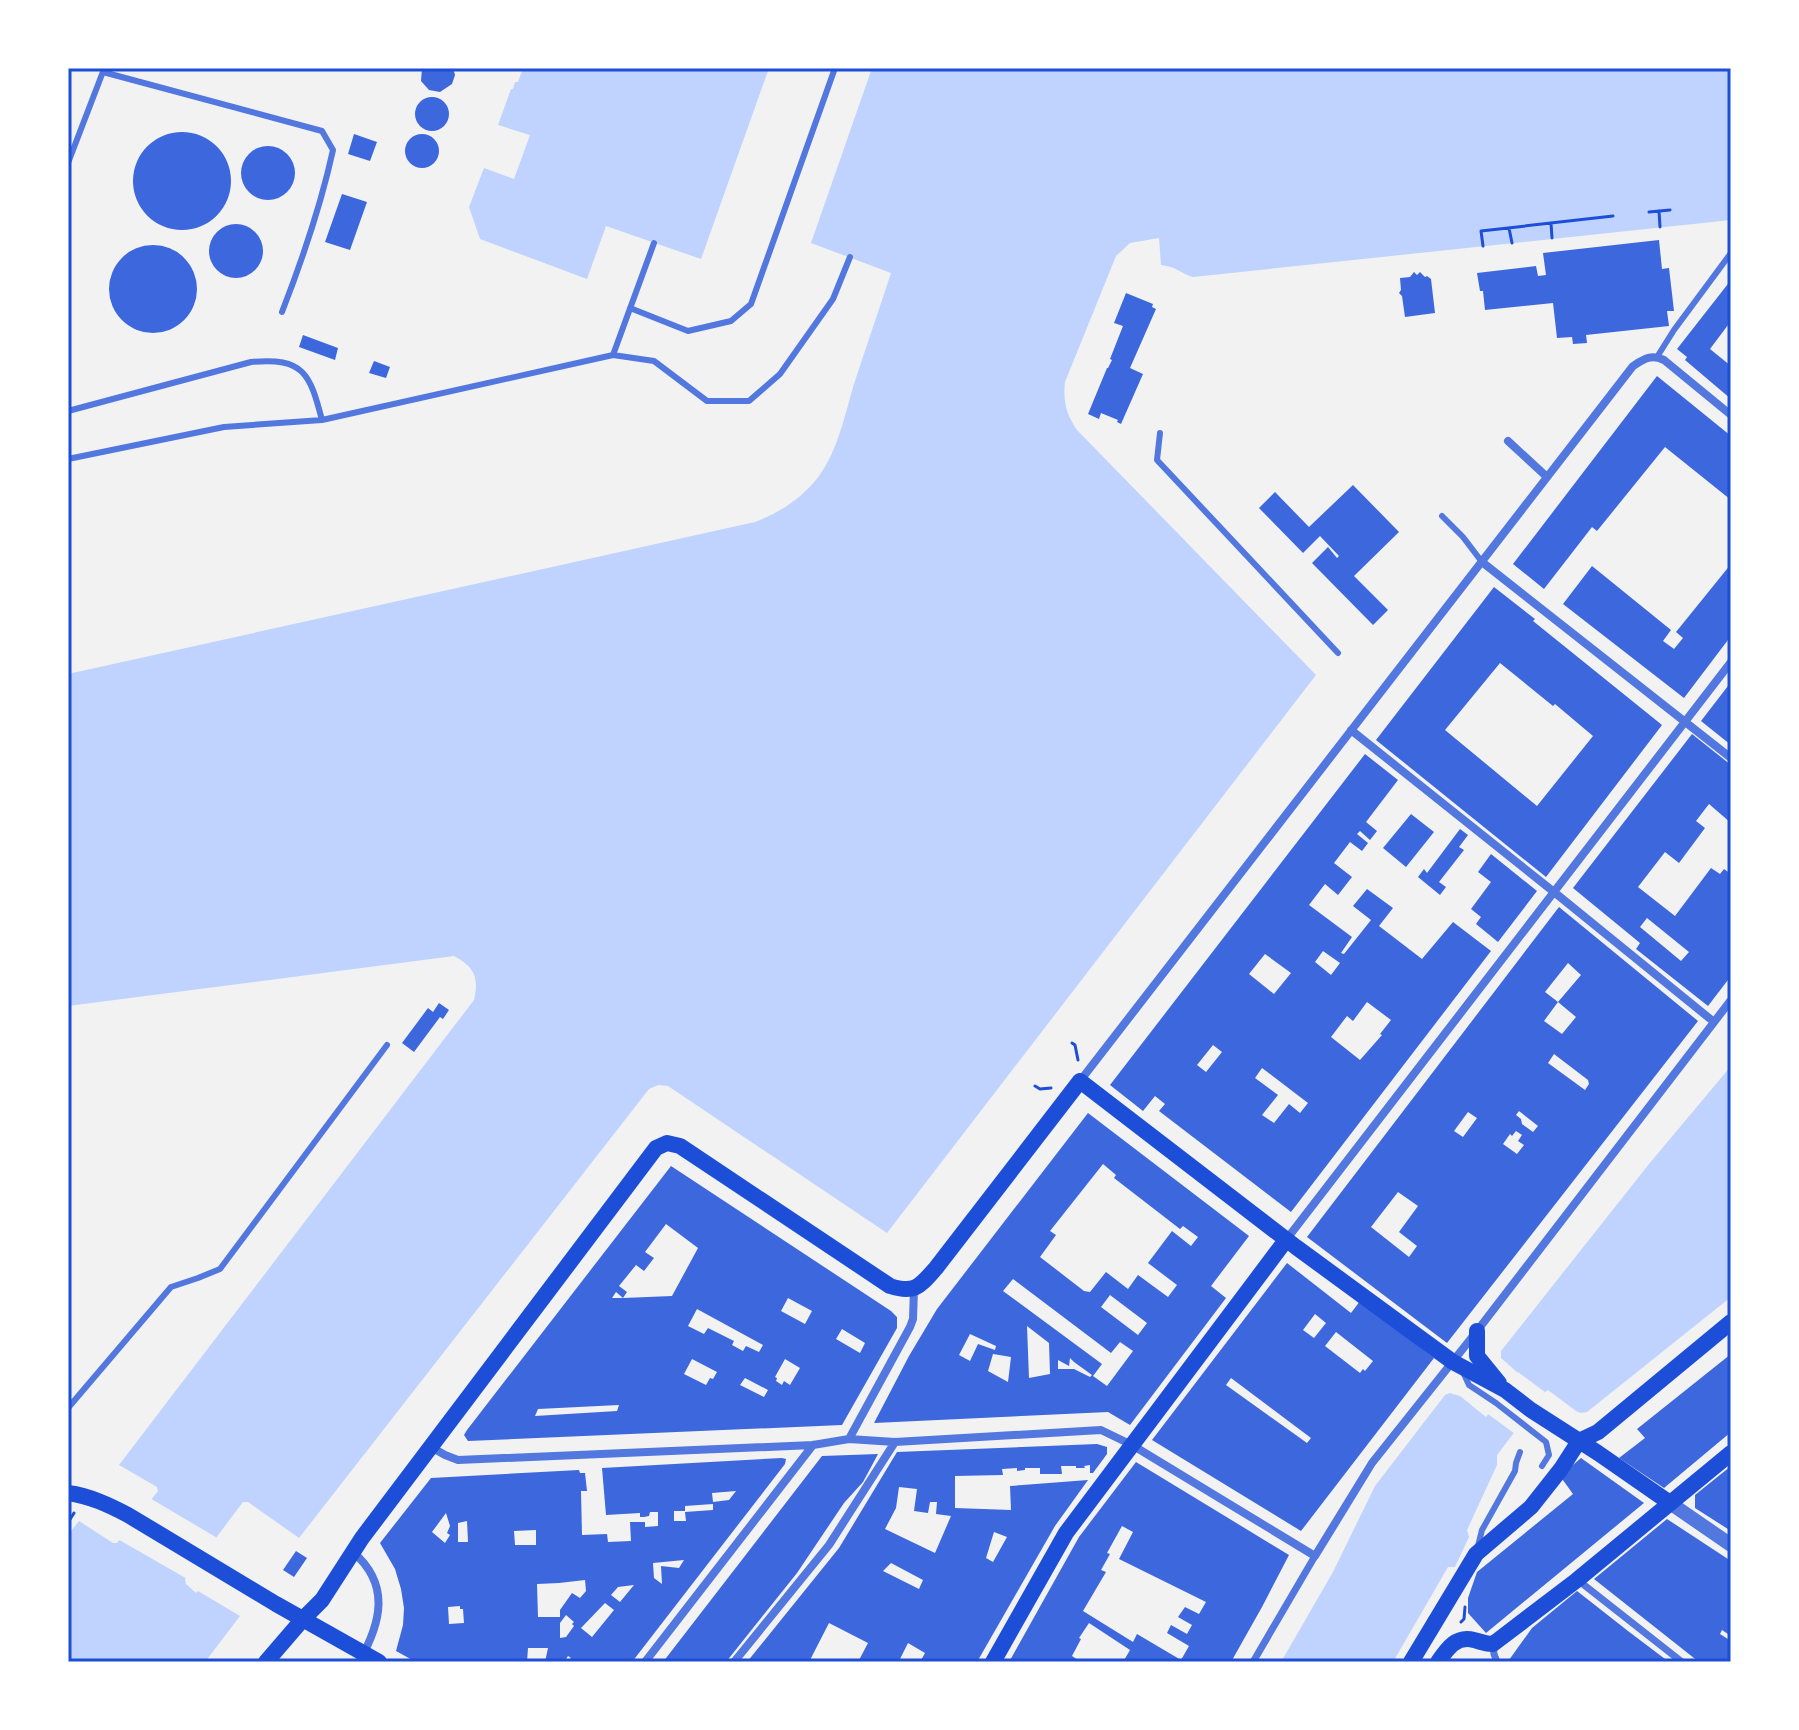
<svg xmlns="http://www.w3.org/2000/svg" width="1799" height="1730" font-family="Manrope,sans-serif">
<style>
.water{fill:#bfd3fe}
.pier{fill:#f2f2f2}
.building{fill:#3d67dc;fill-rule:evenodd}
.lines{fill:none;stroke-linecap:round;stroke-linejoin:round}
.path{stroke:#1d4ed8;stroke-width:3}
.service{stroke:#5277de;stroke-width:6}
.pedestrian{stroke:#5277de;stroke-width:7}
.minor{stroke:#5277de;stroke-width:8}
.tertiary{stroke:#5277de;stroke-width:14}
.secondary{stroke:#1d4ed8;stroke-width:16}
.neatline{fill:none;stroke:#1d4ed8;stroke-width:3}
</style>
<rect width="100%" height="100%" fill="#f2f2f2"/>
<path class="water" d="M523,68H769L701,259L606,226L587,279L480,239L469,207L484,168L514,179L530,135L498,125L511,89H513L515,82H518Z
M872,68H1731V220L1193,277C1180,273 1177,267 1161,265L1159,238L1130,243L1116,256L1065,382C1063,401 1066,414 1077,430L1316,675L887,1233L668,1086L658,1085L649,1089L299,1538L248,1502H243L185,1579L186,1584L196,1593L198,1591L240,1616L205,1662H68V1535L79,1521L113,1543H117L158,1491L157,1487L119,1465L474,1000C479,978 475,967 454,956L68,1006V674L755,522C781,512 802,498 819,476C838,450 845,414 854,384C866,347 879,310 891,273L811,243Z
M1731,1066V1297L1587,1412L1581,1413L1576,1411L1548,1390L1545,1392L1497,1455V1465L1467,1530L1469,1537L1455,1567H1448L1393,1662H1281L1333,1572L1375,1486L1445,1395L1450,1393L1460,1396L1486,1417L1518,1373L1501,1358V1351L1649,1164Z"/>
<path class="pier" d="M1518,1372L1545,1392L1515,1434L1488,1414Z
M148,1497L219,1539L189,1580L116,1538Z"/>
<path class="building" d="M422,68H453L455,75L452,84L440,92L429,90L421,81Z
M415 114a17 17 0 1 1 34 0a17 17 0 1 1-34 0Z
M133 181a49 49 0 1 1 98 0a49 49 0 1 1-98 0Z
M354,134L377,142L370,161L348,154Z
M405 151a17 17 0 1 1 34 0a17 17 0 1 1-34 0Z
M241 173a27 27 0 1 1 54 0a27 27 0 1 1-54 0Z
M342,194L367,202L350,250L325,242Z
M209 251a27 27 0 1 1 54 0a27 27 0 1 1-54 0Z
M1659,240L1662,269L1669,268L1674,311H1667L1669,326L1586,335L1587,343L1573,344L1572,337L1557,338L1553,303L1485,310L1483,291H1480L1477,273L1536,266L1538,276L1546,275L1543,253Z
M109 289a44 44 0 1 1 88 0a44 44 0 1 1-88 0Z
M1414,272L1417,275L1420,272L1425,277L1427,276L1431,279L1435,313L1405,317L1402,296L1399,293L1401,290L1400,278L1410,277Z
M1731,280V321L1710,349L1731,366V399L1685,360L1687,357L1677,349Z
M1126,293L1153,304L1152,307L1156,309L1130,368L1143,374L1121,424L1117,422L1118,420L1101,413L1099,419L1088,414L1107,368H1108L1112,360L1110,359L1123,326L1114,323Z
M303,335L338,348L335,360L299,347Z
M374,361L390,367L386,378L369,373Z
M1657,376L1731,436V500L1665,447L1597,531L1592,527L1544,589L1513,564Z
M1353,485L1399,532L1354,576L1388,610L1373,625L1312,563L1328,547L1337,558L1339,556L1320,536L1303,553L1259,508L1275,492L1309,527Z
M1731,564V636L1684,698L1563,604L1592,566L1671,630L1663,641L1674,649L1683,638L1676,632Z
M1494,587L1535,619L1533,621L1662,725L1546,877L1376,740ZM1500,663L1553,706L1555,704L1593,736L1537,806L1445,730Z
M1731,682V745L1701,721Z
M1692,734L1731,765V823L1709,804L1696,821L1705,828L1679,863L1665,852L1638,887L1675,916L1711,868L1720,874L1724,869L1731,874V976L1708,1006L1636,949L1640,943L1573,888ZM1647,918L1689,952L1681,961L1640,927Z
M1365,754L1398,780L1366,822L1377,831L1370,840L1360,831L1357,834L1368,843L1362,851L1350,842L1334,863L1352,877L1338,895L1325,884L1309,905L1352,937L1341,953L1344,954L1371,920L1353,906L1367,889L1393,908L1379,926L1422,959L1453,922L1491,951L1291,1212L1159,1111L1165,1104L1155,1096L1143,1111L1110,1085ZM1323,951L1340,963L1331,975L1315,962ZM1265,954L1291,973L1274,994L1249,974ZM1367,1002L1391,1020L1380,1034L1382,1035L1360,1060L1331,1037L1347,1016L1353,1021ZM1213,1045L1222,1052L1206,1072L1197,1065ZM1262,1068L1308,1103L1300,1113L1289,1104L1274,1123L1262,1115L1278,1095L1255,1078Z
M1411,814L1434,832L1406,867L1383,848Z
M1460,829L1468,835L1459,847L1464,850L1439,882L1446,887L1440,895L1418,877L1424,869L1427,873Z
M1491,854L1537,891L1498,942L1476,924L1481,917L1471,909L1491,882L1478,872Z
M1559,907L1698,1021L1447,1343L1307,1237ZM1568,963L1581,975L1558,1002L1545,992ZM1558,1002L1576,1017L1562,1034L1544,1021ZM1554,1054L1588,1080L1589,1084L1585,1090L1548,1063ZM1519,1111L1538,1126L1533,1132L1522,1124L1521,1119L1516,1115ZM1468,1112L1477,1118L1463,1137L1454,1131ZM1516,1131L1522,1135L1518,1141L1524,1145L1517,1154L1503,1144L1510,1134L1512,1136ZM1398,1192L1418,1206L1399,1232L1417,1246L1409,1257L1371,1227Z
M439,1003L449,1010L443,1019L440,1017L414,1052L402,1043L428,1008L433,1012Z
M1088,1113L1249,1236L1211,1286L1226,1298L1130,1425L1108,1412L874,1423L909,1356L937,1309ZM1103,1164L1116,1175L1114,1178L1180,1229L1183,1226L1198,1237L1191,1246L1172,1231L1148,1263L1177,1285L1168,1297L1138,1275L1128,1289L1106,1272L1090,1292L1084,1291L1040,1257L1056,1235L1050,1231ZM1013,1279L1111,1353L1120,1342L1133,1351L1107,1386L1093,1376L1102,1364L1003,1291ZM1110,1295L1147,1323L1138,1335L1101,1307ZM1027,1326L1049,1343L1050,1374L1029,1378ZM970,1334L996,1346L995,1350L978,1344L970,1361L959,1355ZM993,1354L1011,1357L1008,1382L988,1371ZM1070,1358L1074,1362L1092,1375L1090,1377L1074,1369H1058V1360L1069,1366Z
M671,1166L891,1311L897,1317V1328L842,1425L468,1441L464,1435L467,1430ZM666,1224L698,1248L672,1296L623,1298H612L616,1292L623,1298L627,1292L619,1286L636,1265L644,1271L654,1258L645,1252ZM788,1298L812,1311L805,1324L781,1311ZM697,1309L763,1345L759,1352L746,1346L743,1351L732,1345L734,1341L708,1328L704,1334L688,1326ZM842,1329L865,1343L860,1353L836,1339ZM692,1359L717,1372L713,1379L710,1378L706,1385L684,1374ZM785,1359L800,1368L790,1385L784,1381L782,1385L776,1381L777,1378L775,1377ZM745,1378L768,1390L764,1397L740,1385ZM619,1405L617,1411L535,1416L538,1409Z
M1287,1263L1351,1313L1360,1301L1434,1358L1301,1531L1152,1440ZM1315,1314L1326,1323L1314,1338L1303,1330ZM1336,1332L1373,1361L1365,1371L1363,1369L1360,1373L1325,1346ZM1231,1378L1311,1438L1307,1443L1226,1385Z
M1731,1354V1432L1664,1488L1619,1458L1645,1438L1637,1429Z
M1097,1444L1107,1447V1454L1093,1473H1090V1465L1084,1466L1085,1468H1076V1466H1061L1062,1474H1040V1468H1025V1470L1017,1471V1468L1002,1469L1003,1475L955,1476V1508L1011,1510L1010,1486L1088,1480L1055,1526L977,1662H920L925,1653L908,1643L900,1659L905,1662H858L868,1643L829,1623L809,1662H747L839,1548L897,1452ZM899,1487L917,1489L914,1511L928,1513L930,1502H937L936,1514L951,1516L935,1553L885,1529L896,1508ZM994,1532L1007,1537L993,1562L986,1558ZM891,1563L923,1580L919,1589L883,1571Z
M878,1454L863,1482L844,1503L797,1573L726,1662H663L822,1456Z
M782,1458L786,1459L785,1464L632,1662H568L571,1658L568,1656L564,1662H545L548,1648H528L527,1662H416L396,1651L403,1625L404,1608L401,1589L395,1569L380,1543L431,1478L579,1470L580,1473H585L587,1491H581L582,1535L607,1534L608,1542L631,1541L630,1522H645V1527L658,1526V1512H650L649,1516L644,1517H640V1513L606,1515L602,1468ZM736,1491L729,1500L713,1502L712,1493ZM713,1504V1510L685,1512L686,1521H674V1511H685V1506ZM446,1513L450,1526L447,1533L450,1535L445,1543L432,1532ZM467,1521L468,1542H458V1523ZM536,1530V1545H515L514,1531ZM684,1560L679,1568L661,1566L662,1584L654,1578L653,1563ZM585,1580L586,1591L580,1598L572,1593L560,1610V1617H538L537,1584L559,1583ZM634,1585L620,1602L611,1595L618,1587ZM605,1603L614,1610L592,1637L581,1628ZM460,1606V1609H463L464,1623L449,1624L448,1607ZM566,1615L574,1622L572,1624L574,1626L566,1637L560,1638V1623Z
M1581,1458L1644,1503L1486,1633L1468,1613V1598L1477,1572L1573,1494L1560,1476Z
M1136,1462L1289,1555L1262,1607L1231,1662H1123L1130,1650L1089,1623L1079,1638L1081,1639L1072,1656L1081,1662H1009L1079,1537ZM1122,1526L1133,1532L1119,1559L1206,1602L1199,1614L1185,1607L1178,1617L1192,1625L1187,1634L1171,1625L1167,1633L1189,1646L1181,1660L1137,1634L1133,1642L1083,1611L1106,1572L1101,1570L1110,1554L1107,1553Z
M1731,1466V1531L1695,1508V1495Z
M1667,1519L1731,1561V1636L1722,1630L1720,1634L1731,1641V1662H1699L1594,1579Z
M296,1551L307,1558L294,1577L283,1570Z
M1577,1591L1628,1631L1669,1662H1513L1509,1660L1532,1628Z"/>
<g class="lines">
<path class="path" d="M1659,211L1660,227
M1649,212L1670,210
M1551,223L1552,238
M1509,228L1512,243
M1483,246L1481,231L1613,216
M1072,1043L1075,1045L1078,1060
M1035,1086L1040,1089L1051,1088
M69,1521L74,1513
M1461,1622L1464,1619L1465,1607"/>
<path class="service" d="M103,72L322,131L333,150C321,205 303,258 282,312
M68,163L104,69
M630,308L688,331L731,321L751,304L835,68
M613,355L654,243
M1657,357L1674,330L1731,253
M68,411L251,362C304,357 310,374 322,420
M1160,433L1157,460L1338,653
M68,459L224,427L322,420L613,355L654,361L707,401H749L780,374L833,299L850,257
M1442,516L1463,537L1482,562
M1463,1372L1469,1385L1496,1403L1546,1442L1549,1455L1542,1466
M68,1408L171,1287L198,1278L220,1269L387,1045
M1478,1546L1482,1530L1515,1471L1516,1463L1520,1452"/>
<path class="pedestrian" d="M1579,1581L1682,1662
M1493,1645L1494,1654L1497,1662
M1253,1662L1315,1556"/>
<path class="minor" d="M1508,441L1547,477
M1482,562L1731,758
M1351,730L1554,892L1714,1022
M1080,1081L1633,366C1644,359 1651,354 1664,360L1731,415
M1286,1240L1731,662
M849,1439L910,1327L913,1319L914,1289
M431,1447L445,1455L458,1460L813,1445L849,1439L895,1442L1101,1430L1132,1445L1315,1556L1372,1463L1477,1331L1731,1000
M353,1552C391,1585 381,1623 359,1662
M645,1662L813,1445
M734,1662L829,1545L895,1442"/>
<path class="tertiary" d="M1670,1503L1731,1545"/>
<path class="secondary" d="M1477,1331V1356L1499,1383
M68,1493C90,1496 109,1505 128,1515L276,1604L379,1662
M266,1662L303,1619L322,1600L362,1538L656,1148L667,1143L680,1146L890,1286C915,1294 920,1286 936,1268L1080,1081L1296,1247L1453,1362L1505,1390L1531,1410L1598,1453L1670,1503
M993,1662L1066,1533L1286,1240
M1411,1662L1476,1554L1531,1507L1561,1469L1579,1441L1598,1432L1731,1322
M1438,1662C1447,1649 1456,1635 1474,1640C1482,1642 1485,1644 1493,1644L1577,1580L1731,1453"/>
</g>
<rect width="1799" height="1730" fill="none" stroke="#ffffff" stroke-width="140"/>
<rect x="70" y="70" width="1659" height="1590" class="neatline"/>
</svg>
